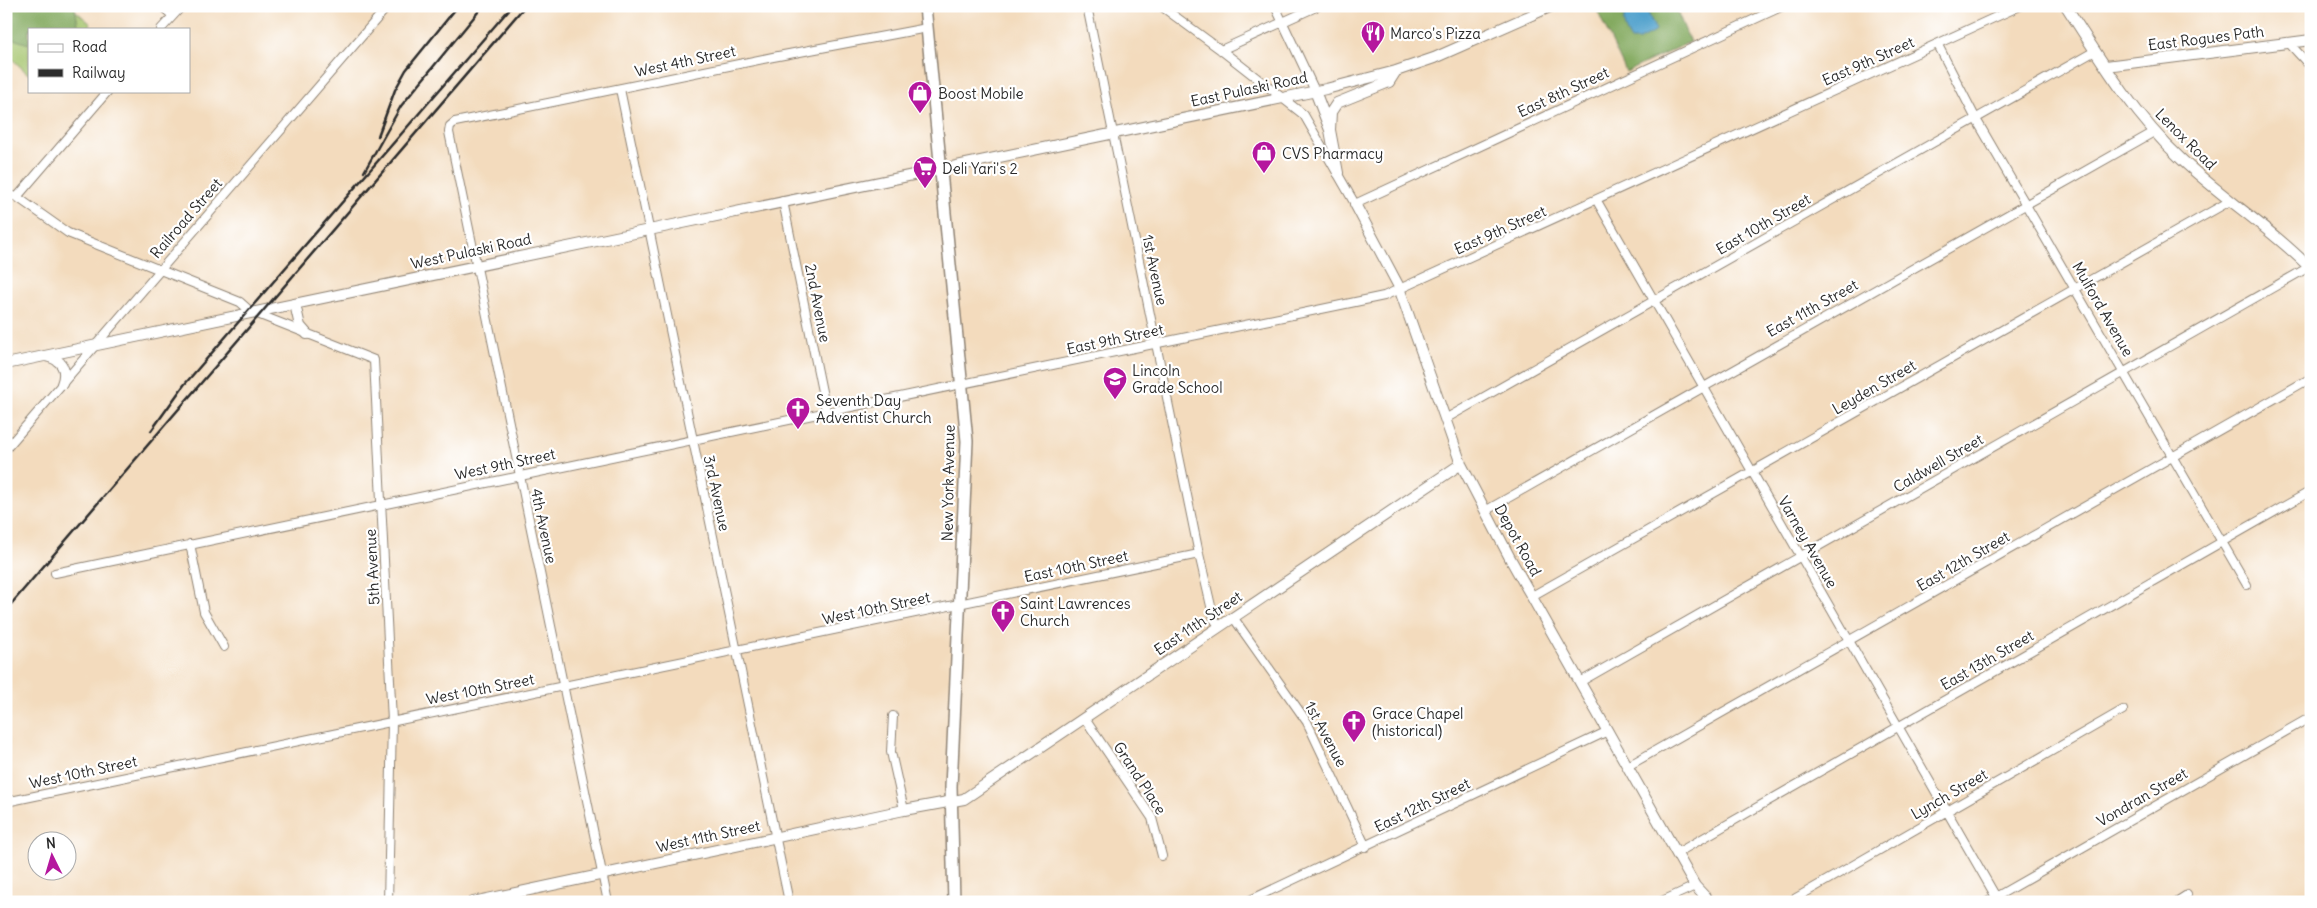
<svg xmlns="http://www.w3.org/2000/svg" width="2317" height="908" font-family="Delius,sans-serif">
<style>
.green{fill:#a6c56e;stroke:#68784c}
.forest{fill:#84aa61;stroke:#586a46}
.water{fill:#52a3cd;stroke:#3e677c}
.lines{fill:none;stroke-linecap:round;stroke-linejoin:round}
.street-casing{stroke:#8f8374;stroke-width:10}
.secondary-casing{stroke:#8f8374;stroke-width:12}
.primary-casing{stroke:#8f8374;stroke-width:14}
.street{stroke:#fff;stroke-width:8}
.secondary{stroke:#fff;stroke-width:10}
.primary{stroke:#fff;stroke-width:11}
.rail{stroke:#2b2b2b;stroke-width:2.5}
.labels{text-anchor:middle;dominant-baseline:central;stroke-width:4.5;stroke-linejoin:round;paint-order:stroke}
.poi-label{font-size:15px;fill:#2b2b2b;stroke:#fff;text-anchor:start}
.street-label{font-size:15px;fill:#2b2b2b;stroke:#fff}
</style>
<rect width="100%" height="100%" fill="#fff"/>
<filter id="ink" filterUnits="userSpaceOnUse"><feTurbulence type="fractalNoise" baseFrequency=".02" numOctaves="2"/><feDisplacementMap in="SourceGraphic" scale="10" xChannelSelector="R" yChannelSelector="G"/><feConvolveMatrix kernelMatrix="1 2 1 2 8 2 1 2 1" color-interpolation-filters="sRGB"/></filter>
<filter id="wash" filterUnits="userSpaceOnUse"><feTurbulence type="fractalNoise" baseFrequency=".0096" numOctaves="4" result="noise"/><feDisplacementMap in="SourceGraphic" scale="20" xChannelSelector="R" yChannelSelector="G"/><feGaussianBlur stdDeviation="1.12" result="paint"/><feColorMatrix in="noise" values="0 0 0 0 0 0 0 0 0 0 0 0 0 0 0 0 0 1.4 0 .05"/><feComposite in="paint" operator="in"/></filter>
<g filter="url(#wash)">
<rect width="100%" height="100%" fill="#f3dbbd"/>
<path class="green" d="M6,6H70L91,24L87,29H29V75L6,53Z"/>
<path class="forest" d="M6,6H75L78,25L75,29H29V44L7,37L6,39Z
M1595,6H1633L1625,12L1646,9L1643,6H1675L1690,42L1626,72Z"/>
<path class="water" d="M1633,6H1643L1646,8L1656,31L1639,40H1631C1623,27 1619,16 1633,6Z"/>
</g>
<g filter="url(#ink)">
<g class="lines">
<defs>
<path id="street" d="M161,6L172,15
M1087,6L1199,554L1214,619L1219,626
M1161,6L1221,50L1304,115L1355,204L1783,6
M1275,6L1315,91
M161,29L182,6
M2288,42L2311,67
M1938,45L1976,119L2247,585
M1221,50L1318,6
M620,89L789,902
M6,194L17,197L68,233L240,302L250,311L374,360L392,721L388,902
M17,197L108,91
M783,201L826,411
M1597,201L1996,897
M1445,419L2095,51
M6,449L388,6
M1485,511L2154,132
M190,544L204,612L224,647
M55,573L1384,296L2020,6
M1532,596L2230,201
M1233,617L1307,722L1366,847
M1580,682L2309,267
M893,716L891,752L904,810
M1085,719L1152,818L1162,856
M1628,766L2311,378
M6,802L1199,554
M1677,853L2311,491
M608,902L449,132L450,126L455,122L773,57L927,28
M1246,902L1608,731
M1660,902L1695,886
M1789,902L2123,710
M1987,902L2311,717
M2176,902L2187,895
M2310,902L2311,900"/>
<path id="secondary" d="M2066,6C2100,59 2134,115 2180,158C2222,198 2271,228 2311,269
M2106,66L2311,40
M1315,91L1330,130L1338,173
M1330,130L1331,112L1337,103L1389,82L1396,71
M1355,204L1398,285L1461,464L1511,560L1695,886L1710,902
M295,304L300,326L307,334
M46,356C61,359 68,369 62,384
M6,364C446,273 886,180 1326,89L1396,71L1434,58L1552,6
M473,902L904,810L964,799L1461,464"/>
<path id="primary" d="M925,6L967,441L951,787L954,902"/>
</defs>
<use href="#street" class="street-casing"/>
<use href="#secondary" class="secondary-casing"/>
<use href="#primary" class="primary-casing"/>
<use href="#street" class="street"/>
<use href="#secondary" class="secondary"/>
<use href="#primary" class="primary"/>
<path class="rail" d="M378,136L395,90L406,70L458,6
M364,172L401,106L483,6
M151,431L184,385L512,6
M6,610L525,6"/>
</g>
</g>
<defs>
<symbol id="restaurant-pin" viewBox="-11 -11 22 30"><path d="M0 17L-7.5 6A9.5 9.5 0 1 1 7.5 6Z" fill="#b5179e" stroke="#fff"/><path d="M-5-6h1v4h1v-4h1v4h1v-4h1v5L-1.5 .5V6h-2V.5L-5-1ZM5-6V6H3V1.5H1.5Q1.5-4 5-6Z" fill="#fff"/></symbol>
<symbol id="shop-pin" viewBox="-11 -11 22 30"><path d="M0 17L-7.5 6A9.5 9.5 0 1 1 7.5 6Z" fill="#b5179e" stroke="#fff"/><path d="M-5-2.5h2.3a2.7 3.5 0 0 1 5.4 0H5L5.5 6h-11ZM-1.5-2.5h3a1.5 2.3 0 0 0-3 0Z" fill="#fff"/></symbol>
<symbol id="supermarket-pin" viewBox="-11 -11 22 30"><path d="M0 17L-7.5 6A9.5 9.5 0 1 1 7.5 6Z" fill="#b5179e" stroke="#fff"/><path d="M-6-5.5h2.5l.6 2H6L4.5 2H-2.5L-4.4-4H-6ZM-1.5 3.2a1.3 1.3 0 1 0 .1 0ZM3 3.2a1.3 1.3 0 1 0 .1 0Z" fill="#fff"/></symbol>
<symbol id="school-pin" viewBox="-11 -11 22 30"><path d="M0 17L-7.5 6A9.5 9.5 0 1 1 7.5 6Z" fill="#b5179e" stroke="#fff"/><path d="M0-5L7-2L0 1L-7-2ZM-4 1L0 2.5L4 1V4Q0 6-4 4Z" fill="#fff"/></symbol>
<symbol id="church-pin" viewBox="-11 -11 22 30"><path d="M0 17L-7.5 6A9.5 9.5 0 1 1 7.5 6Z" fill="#b5179e" stroke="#fff"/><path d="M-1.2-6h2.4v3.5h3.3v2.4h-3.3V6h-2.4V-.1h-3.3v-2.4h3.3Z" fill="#fff"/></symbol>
</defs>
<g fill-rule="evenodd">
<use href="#restaurant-pin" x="1359" y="19" width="28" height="38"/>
<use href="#shop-pin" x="906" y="79" width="28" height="38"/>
<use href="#shop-pin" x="1250" y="139" width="28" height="38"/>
<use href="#supermarket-pin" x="911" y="154" width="28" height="38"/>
<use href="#school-pin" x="1101" y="365" width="28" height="38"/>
<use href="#church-pin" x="784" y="395" width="28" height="38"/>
<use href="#church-pin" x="989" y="598" width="28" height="38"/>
<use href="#church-pin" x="1340" y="708" width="28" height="38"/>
</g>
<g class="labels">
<g class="poi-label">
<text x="1390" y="33">Marco's Pizza</text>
<text x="938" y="93">Boost Mobile</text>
<text x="1282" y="153">CVS Pharmacy</text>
<text x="942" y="168">Deli Yari's 2</text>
<text x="1132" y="370">Lincoln<tspan x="1132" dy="17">Grade School</tspan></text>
<text x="816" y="400">Seventh Day<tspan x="816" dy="17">Adventist Church</tspan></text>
<text x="1020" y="603">Saint Lawrences<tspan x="1020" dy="17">Church</tspan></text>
<text x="1372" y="713">Grace Chapel<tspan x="1372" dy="17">(historical)</tspan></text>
</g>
<g class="street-label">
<text transform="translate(2206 38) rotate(-7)">East Rogues Path</text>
<text transform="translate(685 61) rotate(-12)">West 4th Street</text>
<text transform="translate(1868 61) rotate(-24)">East 9th Street</text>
<text transform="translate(1249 89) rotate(-12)">East Pulaski Road</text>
<text transform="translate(1563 92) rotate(-25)">East 8th Street</text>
<text transform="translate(2186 139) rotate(45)">Lenox Road</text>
<text transform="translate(186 218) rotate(-49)">Railroad Street</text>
<text transform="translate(1763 224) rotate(-30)">East 10th Street</text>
<text transform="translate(1500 230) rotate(-24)">East 9th Street</text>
<text transform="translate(471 251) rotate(-12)">West Pulaski Road</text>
<text transform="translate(1155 270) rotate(78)">1st Avenue</text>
<text transform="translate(818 303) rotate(79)">2nd Avenue</text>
<text transform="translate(1812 308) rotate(-29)">East 11th Street</text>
<text transform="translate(2103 309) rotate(60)">Mulford Avenue</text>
<text transform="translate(1115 339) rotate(-12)">East 9th Street</text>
<text transform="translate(1874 387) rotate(-30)">Leyden Street</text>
<text transform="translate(1938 463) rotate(-30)">Caldwell Street</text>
<text transform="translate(505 464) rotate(-12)">West 9th Street</text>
<text transform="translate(948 483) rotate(-89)">New York Avenue</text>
<text transform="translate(717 493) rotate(78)">3rd Avenue</text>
<text transform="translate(544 526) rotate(78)">4th Avenue</text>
<text transform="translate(1518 540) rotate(61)">Depot Road</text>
<text transform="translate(1808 542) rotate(60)">Varney Avenue</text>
<text transform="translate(1963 561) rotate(-30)">East 12th Street</text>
<text transform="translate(1076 566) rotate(-12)">East 10th Street</text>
<text transform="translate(372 567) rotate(-93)">5th Avenue</text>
<text transform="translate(876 608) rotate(-12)">West 10th Street</text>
<text transform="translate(1198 623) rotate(-34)">East 11th Street</text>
<text transform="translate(1987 660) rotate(-30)">East 13th Street</text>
<text transform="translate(480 689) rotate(-11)">West 10th Street</text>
<text transform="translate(1326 734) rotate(62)">1st Avenue</text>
<text transform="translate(83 772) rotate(-12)">West 10th Street</text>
<text transform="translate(1140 778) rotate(57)">Grand Place</text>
<text transform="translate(1949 794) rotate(-30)">Lynch Street</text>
<text transform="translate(2142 797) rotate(-30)">Vondran Street</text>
<text transform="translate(1422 805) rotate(-26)">East 12th Street</text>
<text transform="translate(708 836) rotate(-12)">West 11th Street</text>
</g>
</g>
<rect width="2317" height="908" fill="none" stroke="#fff" stroke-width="25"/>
<rect x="28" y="28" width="162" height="65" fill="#ffffff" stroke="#aaaaaa"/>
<rect x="38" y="44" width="25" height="8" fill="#ffffff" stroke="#aaaaaa"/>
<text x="72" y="52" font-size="15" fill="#2b2b2b">Road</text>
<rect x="38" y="69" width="25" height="8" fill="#2b2b2b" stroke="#aaaaaa"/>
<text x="72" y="78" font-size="15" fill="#2b2b2b">Railway</text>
<g transform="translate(52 856) rotate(355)"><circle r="24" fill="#ffffff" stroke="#aaaaaa"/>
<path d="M0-4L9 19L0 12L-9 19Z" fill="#b5179e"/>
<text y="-8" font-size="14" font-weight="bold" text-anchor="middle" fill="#2b2b2b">N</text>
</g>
</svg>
